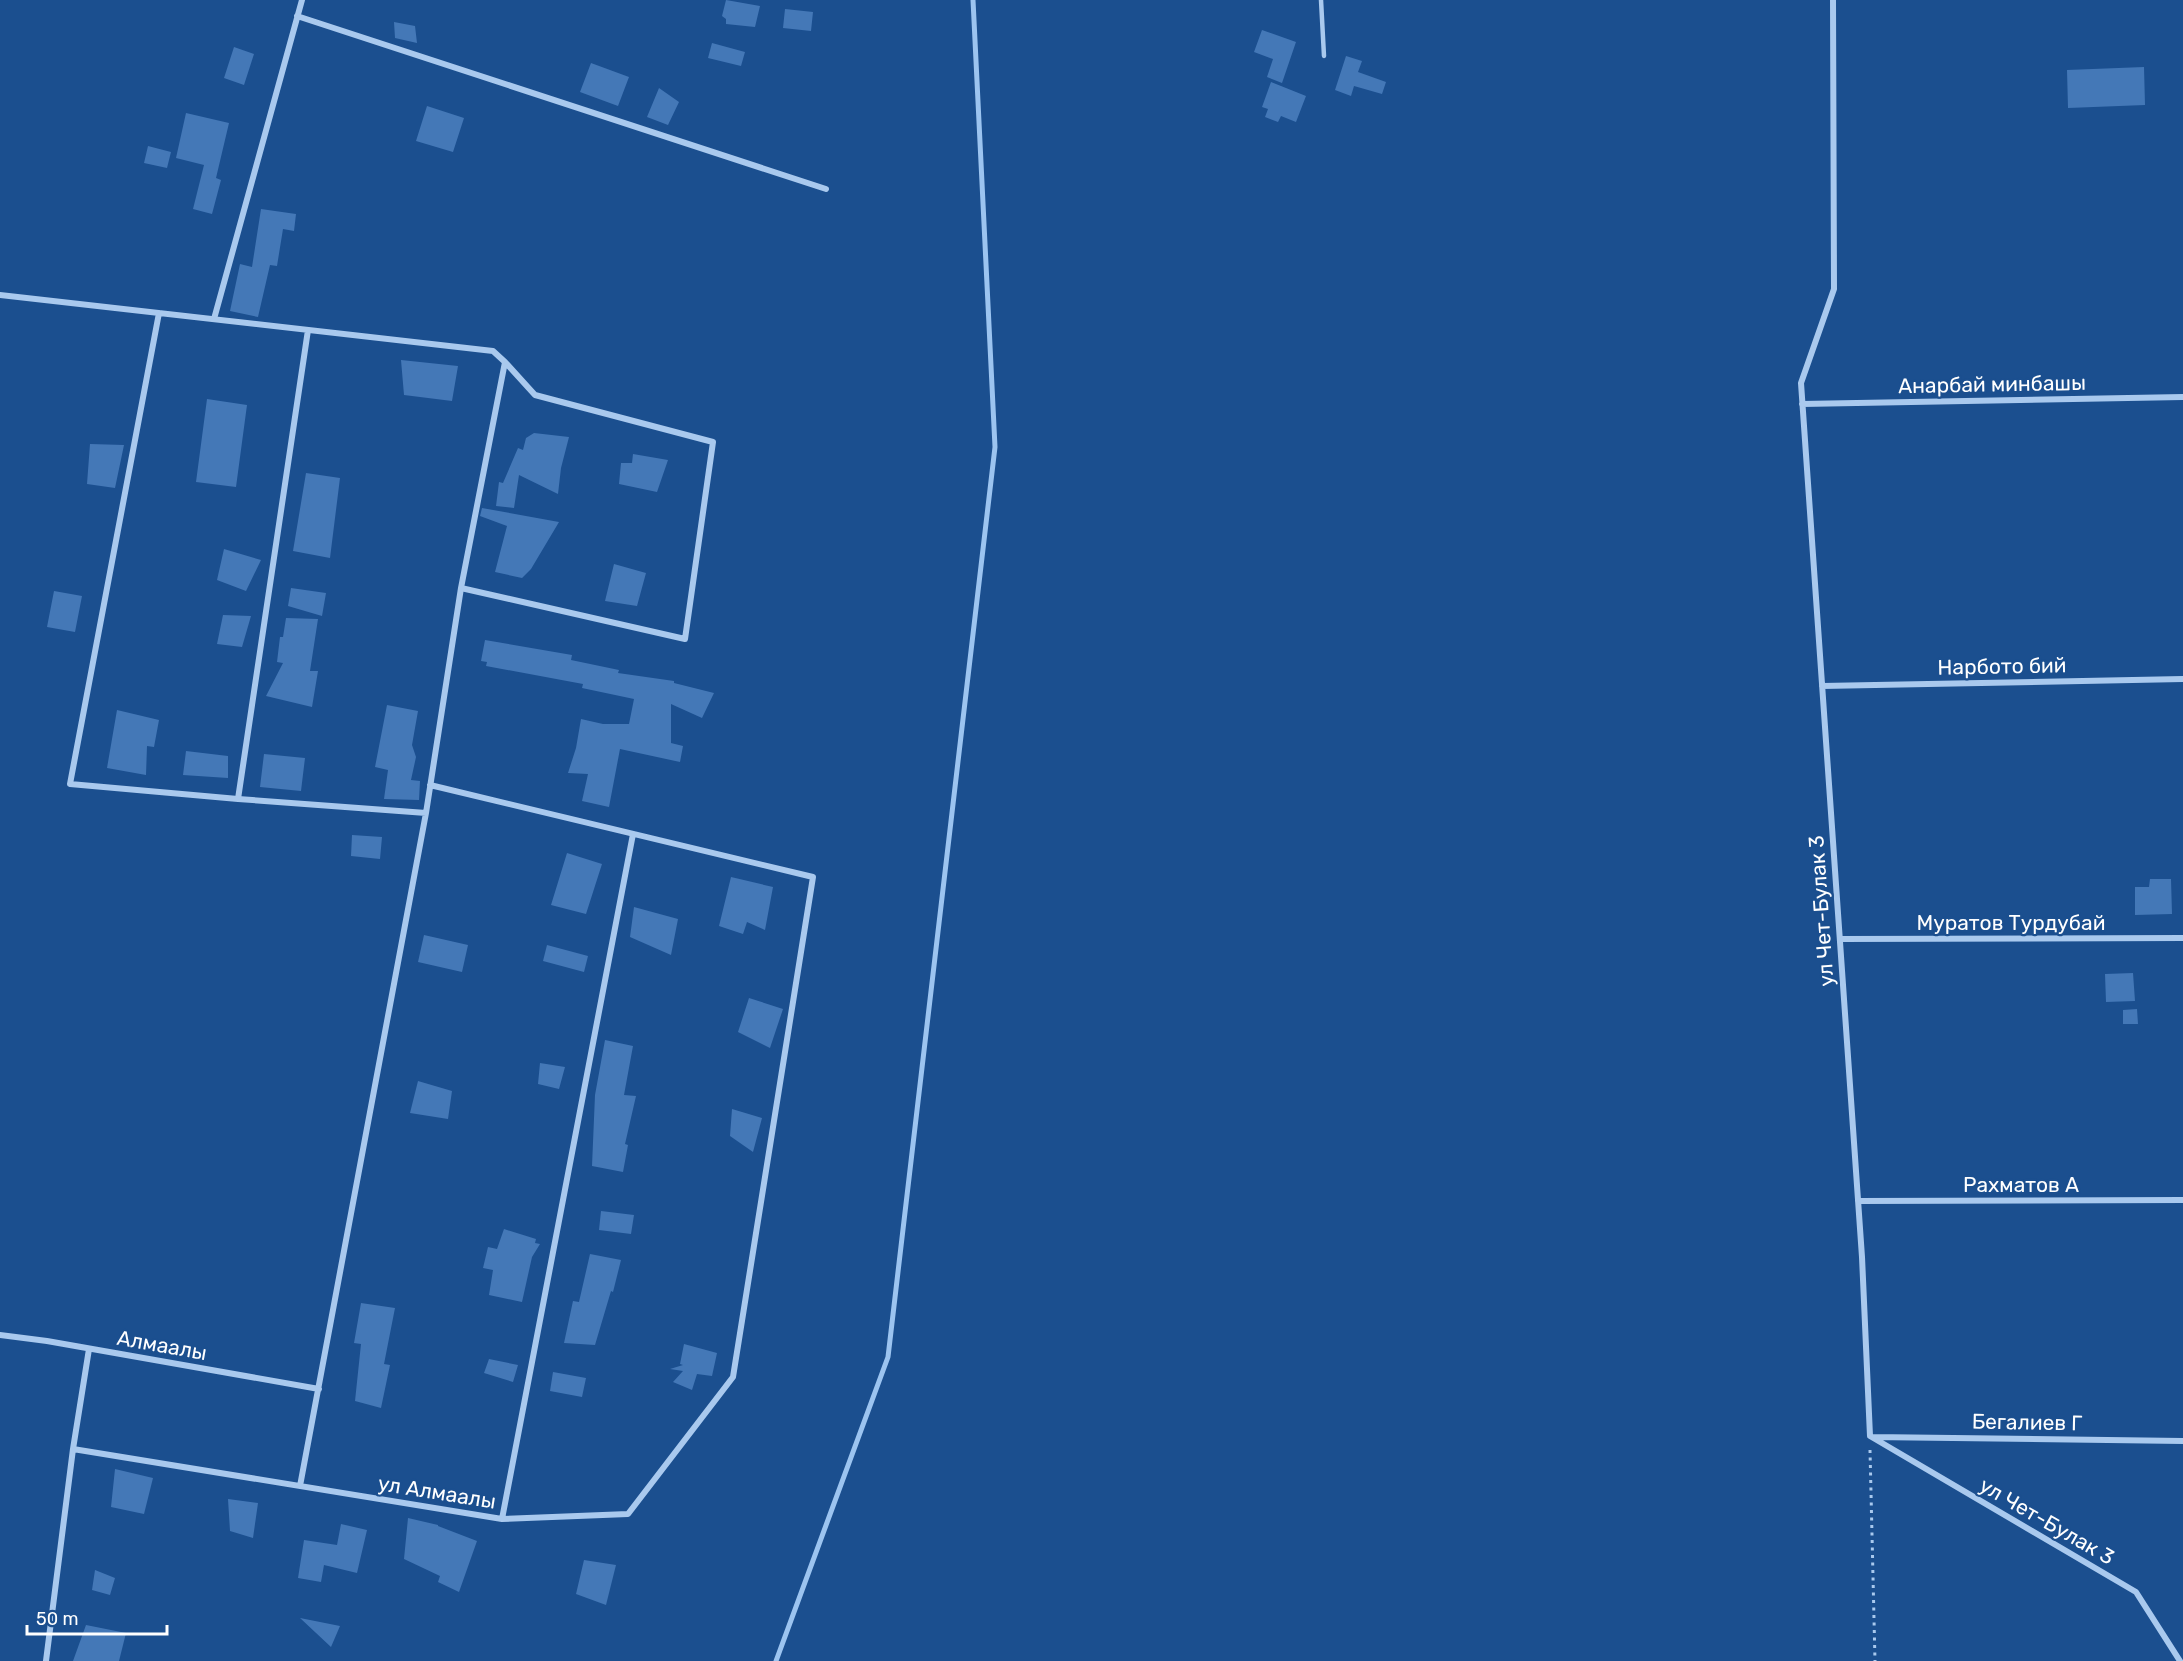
<svg xmlns="http://www.w3.org/2000/svg" width="2183" height="1661" font-family="Rubik,sans-serif">
<style>
.lines{fill:none;stroke-linecap:round;stroke-linejoin:round}
.stream{stroke:#9cc4f0;stroke-width:5}
.building{fill:#4478b7}
.path{stroke:#a9c9ee;stroke-width:3;stroke-dasharray:3 4.5;stroke-linecap:butt}
.lane{stroke:#a9c9ee;stroke-width:4.5}
.street{stroke:#a9c9ee;stroke-width:6}
.labels{text-anchor:middle;dominant-baseline:central;stroke-width:4.5;stroke-linejoin:round;paint-order:stroke}
.street-label{font-size:21px;fill:#fff;stroke:#1b4f8f}
</style>
<rect width="100%" height="100%" fill="#1b4f8f"/>
<g class="lines">
<path class="stream" d="M776,1661L888,1357L995,447L973,0"/>
</g>
<path class="building" d="M726,0L760,6L755,27L726,24V19L722,16Z
M785,9L813,12L811,31L783,28Z
M394,22L415,26L417,43L395,38Z
M1262,30L1296,42L1282,83L1267,77L1273,59L1254,52Z
M712,43L745,52L741,66L708,58Z
M234,47L254,54L244,85L224,78Z
M1346,56L1362,61L1358,72L1386,82L1382,94L1354,86L1351,96L1335,90Z
M591,63L629,77L618,106L580,92Z
M2144,67L2145,105L2068,108L2067,70Z
M1271,82L1306,96L1296,122L1281,116L1278,122L1265,117L1268,109L1262,107Z
M659,88L679,102L668,125L647,117Z
M427,106L464,118L453,152L416,141Z
M186,113L229,123L216,178L221,180L212,214L193,209L204,165L176,158Z
M148,146L171,152L167,168L144,163Z
M261,209L296,214L294,231L283,229L277,266L270,265L258,317L230,311L240,264L252,267Z
M401,360L458,366L452,401L404,395Z
M207,399L247,405L236,487L196,482Z
M534,433L569,437L561,468L558,494L519,475L514,508L496,506L499,482L503,483L518,448L523,450L526,438Z
M90,444L124,445L115,488L87,484Z
M633,454L668,460L657,492L619,484L621,463H632Z
M306,473L340,478L330,558L293,551Z
M482,508L559,522L531,569L522,578L495,572L507,526L480,516Z
M224,549L261,560L246,591L217,580Z
M614,564L646,573L637,606L605,601Z
M291,588L326,593L322,616L288,606Z
M54,591L82,596L75,632L47,627Z
M223,615L251,616L242,647L217,644Z
M286,618L318,619L310,671H318L312,707L266,696L283,663L277,662L280,637H283Z
M485,640L572,655L571,660L619,670L618,673L674,681V683L714,693L702,718L671,704V743L683,746L680,762L620,749L609,807L582,801L588,774L568,773L576,748L581,719L603,724H629L634,699L582,688L583,684L486,666L487,662L481,661Z
M387,705L418,711L412,745L416,757L411,780L420,781L419,800L384,799L388,770L375,767Z
M117,710L159,720L154,747L147,746L146,775L107,768Z
M186,751L228,756V778L183,775Z
M264,754L305,758L301,791L260,787Z
M352,835L382,837L380,859L351,856Z
M567,853L602,864L586,914L551,905Z
M731,877L773,887L765,930L747,922L743,934L719,926Z
M2150,879H2171L2172,914L2135,915V887H2149Z
M634,907L678,919L671,955L630,937Z
M424,935L468,945L462,972L418,962Z
M547,945L588,956L584,972L543,961Z
M2133,973L2135,1001L2106,1002L2105,974Z
M749,998L783,1009L770,1048L738,1032Z
M2137,1009L2138,1024H2123V1010Z
M605,1040L633,1046L624,1095L636,1096L625,1144L628,1145L623,1172L592,1166L595,1095Z
M540,1063L565,1067L559,1089L538,1084Z
M418,1081L452,1091L448,1119L410,1113Z
M732,1109L762,1118L753,1152L730,1136Z
M601,1211L634,1215L631,1234L599,1230Z
M504,1229L536,1239L535,1243L540,1244L532,1257L522,1302L489,1295L493,1270L483,1268L488,1247L497,1249Z
M590,1254L621,1260L613,1292L611,1291L595,1345L564,1343L573,1301L579,1302Z
M361,1303L395,1308L384,1364L390,1365L381,1408L355,1401L361,1344L354,1343Z
M684,1344L717,1353L712,1376L697,1374L692,1390L673,1382L683,1371L670,1369L683,1365L680,1364Z
M489,1359L518,1365L513,1382L484,1373Z
M553,1372L586,1378L582,1397L550,1391Z
M115,1469L153,1478L144,1514L111,1507Z
M228,1499L258,1503L253,1538L230,1531Z
M408,1518L438,1525V1526L477,1541L459,1592L438,1582L440,1576L404,1559Z
M341,1524L367,1530L357,1573L324,1565L321,1582L298,1578L304,1540L337,1545Z
M584,1560L616,1565L606,1605L576,1594Z
M95,1570L115,1578L110,1595L92,1590Z
M300,1618L340,1626L331,1647Z
M86,1625L126,1633L119,1661H73Z"/>
<g class="lines">
<path class="path" d="M1870,1450L1875,1661"/>
<path class="lane" d="M1321,0L1324,56"/>
<path class="street" d="M1833,0L1834,289L1801,383L1862,1257L1870,1436L2136,1592L2180,1661
M297,16L826,189
M0,295L493,351L505,362
M159,313L70,784L238,799
M214,319L302,0
M308,330L238,799L426,813
M1802,404L2183,397
M1822,686L2183,679
M1840,939L2183,938
M1858,1201L2183,1200
M0,1335L47,1341L319,1389
M1872,1437L2183,1441
M73,1449L502,1519L628,1514L733,1377L813,877L430,785
M300,1486L426,813L461,588L505,362L535,395L713,442L685,639L461,588
M502,1519L633,834
M46,1661L73,1449L89,1349"/>
</g>
<g class="labels">
<g class="street-label">
<text transform="translate(1992 384) rotate(-1)">Анарбай минбашы</text>
<text transform="translate(2002 666) rotate(-1)">Нарбото бий</text>
<text transform="translate(1821 911) rotate(-94)">ул Чет-Булак 3</text>
<text x="2011" y="922">Муратов Турдубай</text>
<text x="2021" y="1184">Рахматов А</text>
<text transform="translate(162 1345) rotate(10)">Алмаалы</text>
<text transform="translate(2027 1422) rotate(1)">Бегалиев Г</text>
<text transform="translate(437 1492) rotate(9)">ул Алмаалы</text>
<text transform="translate(2047 1521) rotate(30)">ул Чет-Булак 3</text>
</g>
</g>
<path d="M27 1625v9h140v-9" fill="none" stroke="#ffffff" stroke-width="3"/>
<text x="36" y="1625" font-size="18" fill="#ffffff" stroke="#1b4f8f" stroke-width="4.5" paint-order="stroke">50 m</text>
</svg>
